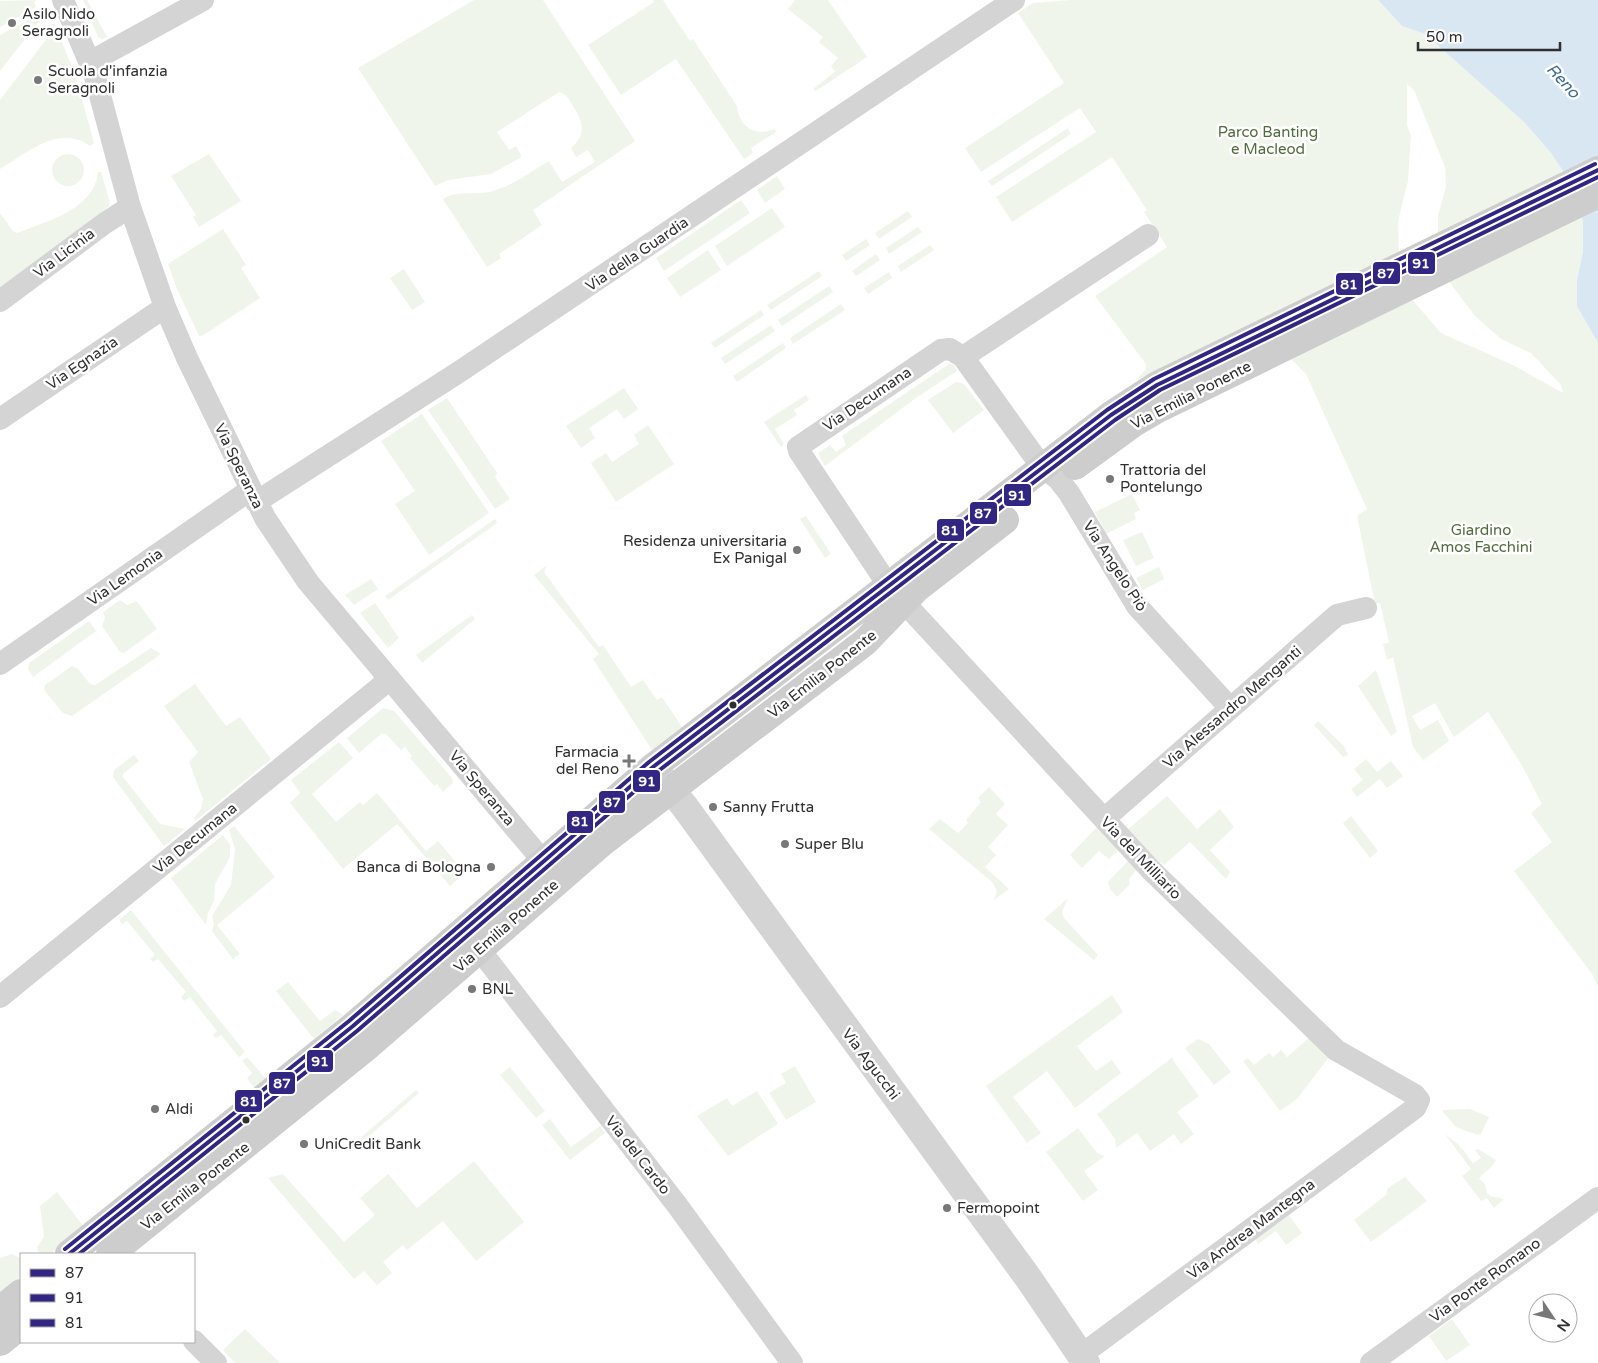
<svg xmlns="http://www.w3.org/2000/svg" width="1598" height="1363" font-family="'Varela Round',sans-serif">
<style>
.green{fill:#f0f5ec}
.water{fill:#d9e7f2}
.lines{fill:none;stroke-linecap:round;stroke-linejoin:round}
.minor{stroke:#d4d4d4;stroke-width:22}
.tertiary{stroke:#d4d4d4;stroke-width:28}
.secondary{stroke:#cdcdcd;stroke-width:28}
.bus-1-casing{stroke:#fff;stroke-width:8}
.bus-2-casing{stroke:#fff;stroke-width:8}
.bus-3-casing{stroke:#fff;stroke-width:8}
.bus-1{stroke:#312783;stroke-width:4}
.bus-2{stroke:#312783;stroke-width:4}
.bus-3{stroke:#312783;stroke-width:4}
.poi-dot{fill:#787878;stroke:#fff;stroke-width:2}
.bus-dot{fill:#2f2f2f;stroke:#fff;stroke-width:2}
.labels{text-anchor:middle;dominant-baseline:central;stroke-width:5;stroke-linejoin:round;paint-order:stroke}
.poi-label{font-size:15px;fill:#2f2f2f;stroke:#fff;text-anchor:start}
.park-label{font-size:15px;fill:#506b3c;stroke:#fff}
.street-label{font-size:15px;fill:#2f2f2f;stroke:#fff}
.water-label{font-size:16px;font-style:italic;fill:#3c6d91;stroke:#fff}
.line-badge{stroke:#fff;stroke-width:2}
.badge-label{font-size:14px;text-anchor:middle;font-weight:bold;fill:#fff}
</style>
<rect width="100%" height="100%" fill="#fff"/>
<path class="green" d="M37,0L34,2L36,7L0,27V1Z
M83,0H87L107,37L103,39L98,37Z
M474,0H543L635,141L533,210L542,225L499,254L501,258L487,267L443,199C456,190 474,195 489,192C511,187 530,172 549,161L562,182L595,162L588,150L576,157L571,148C587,135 583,121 573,106C569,99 566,94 559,92L497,132L509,150L516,146L521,155L520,158L491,174L448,180L435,186L358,68Z
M653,0H663L690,41L693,39L737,106C739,127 755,137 775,129L776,132L751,148L753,153L744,159L676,59L621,95L588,45L654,2Z
M795,0H828L867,57L816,91L813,89L835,72L831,66L838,58L819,42L823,37L788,9Z
M1070,0H1378L1402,26L1425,34L1524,122L1551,153L1565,174L1583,221V251L1577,280V305L1598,343V987L1592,974L1514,871L1552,842L1531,813L1542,804L1521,764L1488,712L1454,737L1435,703L1412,716L1420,730L1438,720L1449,741L1423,760L1413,747L1393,657L1387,660L1383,644L1389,642L1380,603L1375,604L1357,516L1367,509L1306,374L1289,357L1410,297L1441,333L1513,365L1563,393L1561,385L1531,353L1501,339L1475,316L1447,279L1438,236V215L1446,187L1445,167L1414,90L1407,84V125L1411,136L1408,181L1398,221L1399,255L1135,381L1146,369V364L1095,296L1167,247L1144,212L1147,210L1112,157L1012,222L996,197L1096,132L1080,108L981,172L965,148L1064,83L1018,13L1033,3Z
M47,10V11L0,71V35Z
M54,23L75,74L94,143L90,146C59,123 27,153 0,169V100L48,37L47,26Z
M1068,128L1071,134L992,186L988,181Z
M209,154L241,201L199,227L193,217L196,215L171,176Z
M52 170a16 16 0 1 1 32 0a16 16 0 1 1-32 0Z
M98,172H101L110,203L108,207L0,289V213L13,231L17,233C47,221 94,210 98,172Z
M777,176L785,189L765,203L757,190Z
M741,200L750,213L664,271L656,258Z
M772,208L785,227L727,266L715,246Z
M908,211L912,217L879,239L875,233Z
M918,227L922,232L889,254L886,248Z
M223,229L246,265L241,268L260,298L202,336H199L177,289L168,264Z
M866,239L870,245L846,261L842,255Z
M930,245L934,250L901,272L898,266Z
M708,250L721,270L680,297L667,278Z
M876,254L880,260L856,276L852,271Z
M404,269L425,302L412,310L390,278Z
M819,271L822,276L771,310L767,305Z
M889,272L892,278L868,294L864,288Z
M829,286L833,292L782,326L778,320Z
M841,304L845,310L793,344L790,338Z
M761,310L764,315L715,348L711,343Z
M771,325L775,331L725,364L721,358Z
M783,343L786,348L737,382L733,376Z
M949,364L954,365L957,371L916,398L825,466L818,453L830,445L836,452L846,445L842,436Z
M956,382L964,384L984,410L953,433L928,400Z
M624,388L638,409L624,419L617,409L589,428L595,438L581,448L566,426Z
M806,395L809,400L794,410L797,415L775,429L784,444L781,447L764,422Z
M447,398L497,473L495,477L510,499L495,509L428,410Z
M422,414L489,513L429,555L395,504L415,491L381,441Z
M648,425L674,464L616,502L591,463L606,453L612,462L639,444L634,435Z
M1132,494L1140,510L1134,513L1136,519L1106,534L1095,512Z
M806,516L831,554L825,558L800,519Z
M495,519L497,523L388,600L385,596Z
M1142,532L1154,558L1136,566L1123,540Z
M547,565L544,572L599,647L603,645L631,687L643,680L657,700L662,697L682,727L652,750L593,659L599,654L534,575Z
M1159,567L1164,579L1143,590L1136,578Z
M371,579L378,589L354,605L345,595Z
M120,600L127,605L137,601L157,629L124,653L120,652L102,626L105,618L103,612Z
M375,603L399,638L388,648L360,613Z
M472,615L475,619L422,663L416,655Z
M89,621L96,631L33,677L28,669L29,663Z
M151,648L161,654L72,716L63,713L44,690L45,685L72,666L78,669L90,684L95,685Z
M1376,670L1397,732L1391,736L1358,686Z
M195,684L226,726L240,717L271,759L195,821L194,818L201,809L203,799L189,762L198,752L164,706Z
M383,708L394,711L452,778L453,783L443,792L437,784L434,786L410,758L412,756L405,747L401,750L386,734H381L359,753L347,738Z
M1318,721L1344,746L1348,755L1343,757L1314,725Z
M339,742L353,758L312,794L336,822L360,802L363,805L377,793L426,851L438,841L465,873L450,886L397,824L343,869L290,803L300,793L291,780Z
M134,755L139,761L123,774V777L160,824L185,829L164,846L113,777L114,770Z
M1366,759L1377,772L1391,761L1403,776L1387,788L1380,779L1357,797L1351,789L1363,780L1354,769Z
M989,787L1005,804L996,814L1008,825L988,847L996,855L985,867L1009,889L994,900L997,891L992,882L929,829L940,819L958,833L968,823L966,820L981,802L978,798Z
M1167,796L1197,829L1220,809L1234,827L1210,850L1230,872L1226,879L1190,842L1164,865L1161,862L1158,864L1127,830Z
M1351,816L1378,851L1370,858L1343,823Z
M234,826L275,877L217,925L240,954L233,959L212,931L214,925L212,916L231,885L235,849L229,830Z
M1097,827L1119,850L1109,859L1099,851L1082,868L1070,855Z
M223,835L230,845V857L215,884L214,901L208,913L206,925L171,878Z
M1128,861L1137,869L1129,879L1130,884L1117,897L1110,889L1108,882Z
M1068,898L1062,912L1064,918L1098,955L1094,960L1044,919Z
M131,910L245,1052L239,1057L221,1035L216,1038L213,1035L217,1031L190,997L184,1001L181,997L186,992L158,959L153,962L150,959L155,955L127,921L122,924L119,920Z
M288,982L320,1021L335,1010L343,1015L314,1039L276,991Z
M1112,995L1123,1012L1077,1046L1096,1071L1112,1060L1121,1073L1075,1108L1047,1071L1018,1093L1013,1097L1041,1133L1027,1143L986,1086Z
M1309,1038L1329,1057L1297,1099L1280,1111L1243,1061L1248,1058L1254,1065L1269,1053L1273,1057L1281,1050L1287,1057Z
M1198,1039L1209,1044L1231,1072L1214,1085L1185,1048Z
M247,1057L267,1080L255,1089L247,1078L252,1073L242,1061Z
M1173,1057V1060L1199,1096L1177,1112L1194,1134L1181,1144L1174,1134L1150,1151L1137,1133L1116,1148L1115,1139L1097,1114Z
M795,1066L816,1102L786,1120L769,1093L786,1083L781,1074Z
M510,1067L545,1111L536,1118L500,1075Z
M416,1090L419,1093L361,1143L358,1140Z
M757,1091L778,1124L728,1156L697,1116L727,1098L732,1106Z
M1470,1109L1489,1117L1481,1134L1478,1135L1456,1127L1443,1112V1110Z
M550,1119L571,1147L600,1126L605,1133L570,1160L542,1125Z
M1078,1128L1097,1153L1105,1156L1084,1171L1098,1190L1083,1201L1046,1152Z
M1445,1134L1459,1145L1473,1163L1481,1158L1475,1150L1478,1149L1496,1160C1491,1171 1484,1170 1479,1179L1485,1184L1487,1193L1490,1196L1504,1199L1494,1208L1487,1198L1481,1201L1462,1176L1471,1169Z
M474,1161L524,1222L476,1261L443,1221L407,1250L403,1245L383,1262L392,1273L377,1285L364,1271L354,1279L268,1178L283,1174L344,1242L375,1215L360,1198L388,1174L417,1208Z
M1405,1177L1427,1201L1371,1242L1354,1220L1386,1195L1388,1188Z
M57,1192L84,1227L50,1254H39L37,1247L44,1237L40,1206Z
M1288,1214L1302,1233L1286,1245L1276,1231L1258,1244L1255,1238Z
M12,1254L21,1258V1277L0,1293V1258Z
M1452,1319L1470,1345L1446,1361L1429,1336Z
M245,1329L280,1363H235L223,1350Z"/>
<path class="water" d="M1378,0H1598V343L1577,306V280L1583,251V221L1565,174L1551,153L1524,122L1425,34L1402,26Z"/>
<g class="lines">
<path class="minor" d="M63,0L94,73L130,207L165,307L187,358L265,518L308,582L543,861
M90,62L203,0
M0,301L105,223L130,207
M963,357L1148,235
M0,419L165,307
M256,502L459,372L1014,0
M0,664L250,490
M1104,819L1337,615L1366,608
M479,949L677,1205L792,1363
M0,997L390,679
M194,1341L216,1363
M1081,1355L1415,1108L1419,1100L1415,1095L1336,1050L1151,870L888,585L799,451L798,447L941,350L950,349L963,357L1042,467L1058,479L1069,493L1137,606L1230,708
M1371,1363L1598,1198"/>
<path class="tertiary" d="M653,767L685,807L1029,1279L1086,1363"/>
<path class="secondary" d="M1075,466L1134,423L1158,409L1598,194
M69,1254L353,1026L653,767L1111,415L1157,385L1598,170
M110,1254L369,1045L604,841L865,642L916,589L1005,520
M0,1310L21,1293
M0,1342L21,1325"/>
<defs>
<path id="bus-1" d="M69,1254L353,1026L653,767L1111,415L1157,385L1598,170"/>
<path id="bus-2" d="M79,1254L357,1031L657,772L1115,420L1160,390L1598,177"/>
<path id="bus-3" d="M65,1249L349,1021L649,762L1107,410L1154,379L1595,164"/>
</defs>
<use href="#bus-1" class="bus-1-casing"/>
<use href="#bus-2" class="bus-2-casing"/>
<use href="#bus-3" class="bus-3-casing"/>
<use href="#bus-1" class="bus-1"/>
<use href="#bus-2" class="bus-2"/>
<use href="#bus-3" class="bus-3"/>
</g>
<g class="poi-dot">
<circle cx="12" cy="23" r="5"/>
<circle cx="38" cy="80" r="5"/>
<circle cx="1110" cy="479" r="5"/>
<circle cx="797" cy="550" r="5"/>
<path d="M626.5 753.5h5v5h5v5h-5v5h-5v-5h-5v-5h5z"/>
<circle cx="713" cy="807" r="5"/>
<circle cx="785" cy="844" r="5"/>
<circle cx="491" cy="867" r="5"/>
<circle cx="472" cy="989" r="5"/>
<circle cx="155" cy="1109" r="5"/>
<circle cx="304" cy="1144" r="5"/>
<circle cx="947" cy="1208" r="5"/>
</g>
<g class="bus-dot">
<circle cx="733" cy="705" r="4.5"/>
<circle cx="246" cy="1120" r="4.5"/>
</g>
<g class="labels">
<g class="poi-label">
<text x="22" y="14">Asilo Nido<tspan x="22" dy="17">Seragnoli</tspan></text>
<text x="48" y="71">Scuola d'infanzia<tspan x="48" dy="17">Seragnoli</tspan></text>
<text x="1120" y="470">Trattoria del<tspan x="1120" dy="17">Pontelungo</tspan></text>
<text x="787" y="541" text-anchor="end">Residenza universitaria<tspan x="787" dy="17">Ex Panigal</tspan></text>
<text x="619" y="752" text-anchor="end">Farmacia<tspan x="619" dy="17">del Reno</tspan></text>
<text x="723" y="807">Sanny Frutta</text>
<text x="795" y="844">Super Blu</text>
<text x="481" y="867" text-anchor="end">Banca di Bologna</text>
<text x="482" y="989">BNL</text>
<text x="165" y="1109">Aldi</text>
<text x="314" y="1144">UniCredit Bank</text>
<text x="957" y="1208">Fermopoint</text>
</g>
<g class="park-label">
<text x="1268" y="132">Parco Banting<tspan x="1268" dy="17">e Macleod</tspan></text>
<text x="1481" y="530">Giardino<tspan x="1481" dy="17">Amos Facchini</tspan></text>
</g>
<g class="street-label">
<text transform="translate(64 253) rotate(-37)">Via Licinia</text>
<text transform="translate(637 254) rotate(-34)">Via della Guardia</text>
<text transform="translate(82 363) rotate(-34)">Via Egnazia</text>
<text transform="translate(1191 395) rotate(-27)">Via Emilia Ponente</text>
<text transform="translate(867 399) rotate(-34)">Via Decumana</text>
<text transform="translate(239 466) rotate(64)">Via Speranza</text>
<text transform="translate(1115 566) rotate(57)">Via Angelo Piò</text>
<text transform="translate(125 577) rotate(-35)">Via Lemonia</text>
<text transform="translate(822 674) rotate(-38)">Via Emilia Ponente</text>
<text transform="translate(1232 707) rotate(-41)">Via Alessandro Menganti</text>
<text transform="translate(482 788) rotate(50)">Via Speranza</text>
<text transform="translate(195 838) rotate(-39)">Via Decumana</text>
<text transform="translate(1141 858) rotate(46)">Via del Milliario</text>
<text transform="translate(506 926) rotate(-41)">Via Emilia Ponente</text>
<text transform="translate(871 1064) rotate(53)">Via Agucchi</text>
<text transform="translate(638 1155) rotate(52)">Via del Cardo</text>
<text transform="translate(195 1186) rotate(-38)">Via Emilia Ponente</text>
<text transform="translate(1251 1229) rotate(-37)">Via Andrea Mantegna</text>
<text transform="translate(1485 1280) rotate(-36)">Via Ponte Romano</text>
</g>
<g class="water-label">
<text transform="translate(1563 81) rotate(47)">Reno</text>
</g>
</g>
<g class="line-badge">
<rect x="1407" y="251" width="29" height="24" rx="5" fill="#312783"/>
<rect x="1372" y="261" width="29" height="24" rx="5" fill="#312783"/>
<rect x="1335" y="272" width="29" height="24" rx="5" fill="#312783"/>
<rect x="1003" y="483" width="29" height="24" rx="5" fill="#312783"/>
<rect x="969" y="501" width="29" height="24" rx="5" fill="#312783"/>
<rect x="936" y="518" width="29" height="24" rx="5" fill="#312783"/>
<rect x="632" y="769" width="29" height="24" rx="5" fill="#312783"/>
<rect x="598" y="790" width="28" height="24" rx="5" fill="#312783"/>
<rect x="566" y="810" width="28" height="24" rx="5" fill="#312783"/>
<rect x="306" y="1049" width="28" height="24" rx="5" fill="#312783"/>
<rect x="268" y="1071" width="28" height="24" rx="5" fill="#312783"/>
<rect x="234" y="1089" width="29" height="24" rx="5" fill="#312783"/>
</g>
<g class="badge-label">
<text x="1421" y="268">91</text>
<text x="1386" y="278">87</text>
<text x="1349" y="289">81</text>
<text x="1017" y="500">91</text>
<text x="983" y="518">87</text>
<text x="950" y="535">81</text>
<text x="647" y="786">91</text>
<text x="612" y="807">87</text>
<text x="580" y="826">81</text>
<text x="320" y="1066">91</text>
<text x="282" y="1088">87</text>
<text x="249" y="1106">81</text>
</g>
<rect x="20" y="1253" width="175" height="90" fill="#ffffff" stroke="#acacac"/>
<rect x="30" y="1269" width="25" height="8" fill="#312783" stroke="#acacac"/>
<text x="65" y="1278" font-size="15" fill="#2f2f2f">87</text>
<rect x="30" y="1294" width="25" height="8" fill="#312783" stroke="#acacac"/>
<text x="65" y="1303" font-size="15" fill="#2f2f2f">91</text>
<rect x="30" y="1319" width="25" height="8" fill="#312783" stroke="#acacac"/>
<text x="65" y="1328" font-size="15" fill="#2f2f2f">81</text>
<g transform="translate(1553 1318) rotate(125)"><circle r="24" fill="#ffffff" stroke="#acacac"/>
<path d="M0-4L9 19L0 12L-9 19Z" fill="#787878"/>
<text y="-8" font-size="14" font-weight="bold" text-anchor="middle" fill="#2f2f2f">N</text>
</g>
<path d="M1418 42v8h142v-8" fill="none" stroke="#2f2f2f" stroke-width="2.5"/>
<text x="1426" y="42" font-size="15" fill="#2f2f2f" stroke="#ffffff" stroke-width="4" paint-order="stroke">50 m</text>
</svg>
